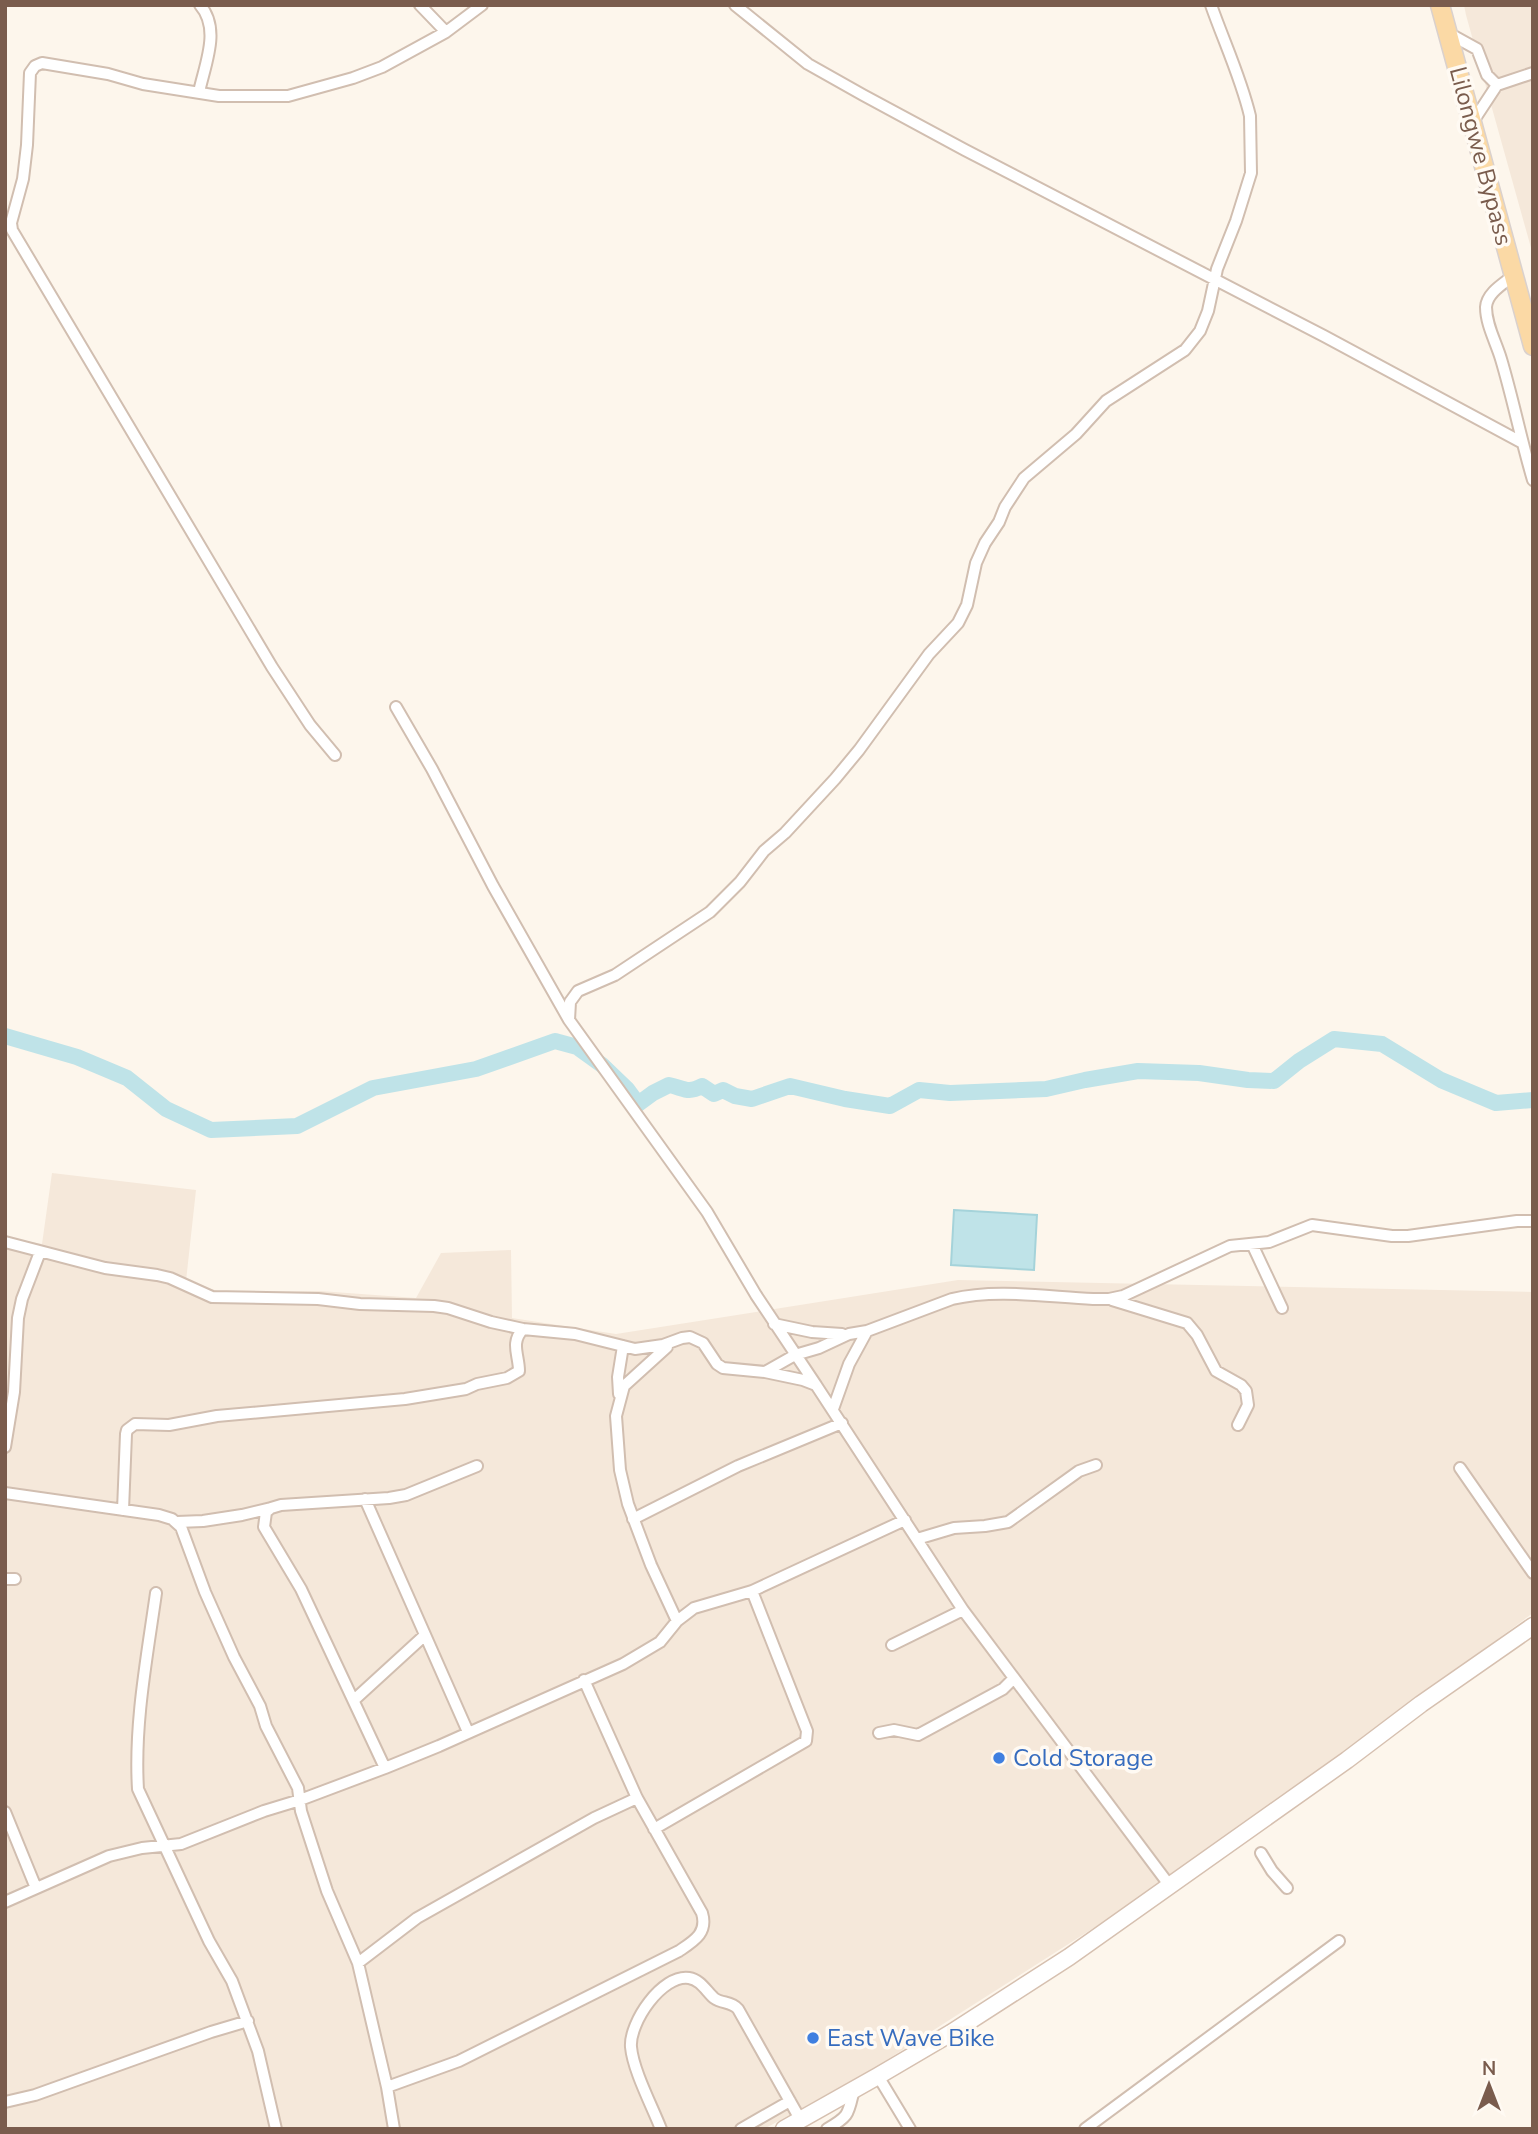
<svg xmlns="http://www.w3.org/2000/svg" width="1538" height="2134" font-family="'Nunito Sans',sans-serif">
<style>
.residential{fill:#f5e8da}
.water{fill:#bfe3e8;stroke:#a5d3da;stroke-width:2}
.lines{fill:none;stroke-linecap:round;stroke-linejoin:round}
.river{stroke:#bfe3e8;stroke-width:16}
.street-casing{stroke:#d1beb0;stroke-width:14}
.secondary-casing{stroke:#d6c0b0;stroke-width:19}
.primary-casing{stroke:#dad1cd;stroke-width:21}
.street{stroke:#fff;stroke-width:10}
.secondary{stroke:#fff;stroke-width:16}
.primary{stroke:#fbd9a5;stroke-width:18}
.shop-dot{fill:#3f7fe0;stroke:#fffaf3;stroke-width:2.5}
.labels{text-anchor:middle;dominant-baseline:central;stroke-width:7;stroke-linejoin:round;paint-order:stroke}
.street-label{font-size:24px;fill:#7a5c4d;stroke:#fffaf3}
.shop-label{font-size:24px;fill:#366cbe;stroke:#fffaf3;text-anchor:start}
</style>
<rect width="100%" height="100%" fill="#fdf6ec"/>
<path class="residential" d="M1464,5H1533V255L1466,15Z
M52,1173L196,1190L186,1281L221,1292L320,1291L416,1298L441,1253L511,1250L512,1318L616,1334L958,1280L1533,1292V1613L1178,1874L871,2070L764,2129H5V1237L42,1244Z"/>
<path class="water" d="M954,1210L1037,1215L1034,1270L951,1265Z"/>
<g class="lines">
<path class="river" d="M5,1036L77,1057L127,1078L166,1109L211,1130L297,1126L373,1088L476,1069L555,1041L577,1047L602,1065L627,1089L638,1104L653,1093L669,1085C684,1088 687,1094 702,1086L714,1094L723,1090L735,1096L752,1099L790,1086L845,1099L890,1106L919,1090L950,1093L1046,1089L1085,1080L1138,1071L1199,1073L1248,1080L1274,1081L1299,1061L1334,1039L1382,1044L1441,1080L1496,1103L1533,1100"/>
<defs>
<path id="street" d="M420,5L446,32
M735,5L808,64L863,95L965,150L1324,336L1521,442
M1448,33L1477,49L1487,75L1497,85
M199,92C205,64 221,29 200,5
M1472,123L1497,85L1533,73
M1513,276C1503,284 1487,293 1486,307C1486,325 1496,342 1501,359C1513,399 1521,440 1533,480
M396,707L432,769L493,886L569,1020L707,1212L756,1295L816,1385
M335,755L310,725L272,667L12,230L11,223L23,179L27,145L30,73L35,66L42,63L108,74L143,84L219,96H288L353,78L382,67L446,32L482,5
M569,1020L570,1002L578,991L615,975L710,912L740,882L764,851L785,833L835,779L859,750L929,654L958,623L967,605L976,563L985,543L999,522L1005,507L1024,478L1076,434L1106,401L1185,350L1200,331L1208,311L1217,269L1236,221L1251,173L1250,116C1241,78 1224,42 1211,5
M5,1242L105,1268L157,1275L170,1278L212,1297L318,1299L360,1304L434,1306L448,1308L491,1322L523,1329L575,1334L635,1349L663,1345L682,1338L690,1337L703,1343L717,1364L723,1368L765,1372L803,1380L816,1385L963,1610L1170,1886
M1252,1244L1282,1308
M1112,1300L1187,1323L1197,1335L1216,1371L1241,1385L1246,1391L1248,1405L1238,1425
M774,1324L812,1332L842,1334
M667,1347L624,1386L616,1416L620,1470L628,1504L651,1565L677,1621
M765,1372L795,1355L819,1348L849,1334L867,1331
M619,1394L618,1377L623,1346
M833,1409L849,1364L867,1331L952,1299C996,1288 1048,1297 1093,1299H1109L1123,1296L1230,1246L1269,1242L1312,1225L1392,1236H1408L1517,1221H1533
M5,1447L14,1392L18,1318L22,1299L40,1252
M1460,1468L1533,1573
M5,1493L159,1515L172,1519L181,1527L205,1592L234,1657L260,1706L266,1726L298,1788L301,1811L327,1891L358,1963L387,2087L394,2129
M365,1499L468,1732
M123,1510L126,1434L127,1430L135,1424L169,1425L217,1416L405,1399L466,1389L477,1384L507,1378L519,1371C519,1355 510,1343 523,1329
M633,1519L738,1466L842,1423
M177,1522L203,1521L242,1515L271,1508
M917,1539L954,1528L985,1526L1008,1522L1079,1471L1096,1465
M5,1579H15
M156,1593C147,1657 134,1724 138,1789L209,1941L232,1981L258,2051L276,2129
M892,1645L963,1610
M354,1700L424,1636
M879,1733L894,1730L918,1735L1003,1689L1013,1679
M385,1768L301,1589L264,1527L266,1512L271,1508L281,1505L389,1498L406,1495L477,1466
M5,1812L36,1888
M654,1829L806,1741L807,1731L752,1591
M1261,1853L1272,1871L1287,1888
M5,1902L109,1856L142,1848L181,1844L264,1811L300,1800L385,1768L439,1746L623,1664L660,1642L677,1621L694,1608L752,1591L905,1520
M358,1963L417,1918L594,1818L637,1798
M878,2076L910,2129
M387,2087L459,2061L679,1951C694,1941 708,1933 702,1913L637,1798L584,1680
M5,2102L35,2095L211,2032L248,2021
M661,2129C652,2106 633,2070 631,2047C629,2023 662,1974 689,1978C701,1980 706,1991 714,1998C722,2004 731,2001 738,2009L800,2119
M741,2129L790,2101
M827,2129C850,2116 848,2114 854,2089
M1085,2129L1339,1941"/>
<path id="secondary" d="M784,2129L878,2076L951,2033L1069,1957L1347,1760L1421,1704L1533,1626"/>
<path id="primary" d="M1440,5L1533,346"/>
</defs>
<use href="#street" class="street-casing"/>
<use href="#secondary" class="secondary-casing"/>
<use href="#primary" class="primary-casing"/>
<use href="#street" class="street"/>
<use href="#secondary" class="secondary"/>
<use href="#primary" class="primary"/>
</g>
<g class="shop-dot">
<circle cx="999" cy="1758" r="7"/>
<circle cx="813" cy="2038" r="7"/>
</g>
<g class="labels">
<g class="street-label">
<text transform="translate(1481 156) rotate(75)">Lilongwe Bypass</text>
</g>
<g class="shop-label">
<text x="1013" y="1758">Cold Storage</text>
<text x="827" y="2038">East Wave Bike</text>
</g>
</g>
<rect width="1538" height="2134" fill="none" stroke="#7a5c4d" stroke-width="14"/>
<g transform="translate(1489 2085)" stroke="#fffaf3" stroke-width="5" paint-order="stroke">
<path d="M0-5L12 26L0 18L-12 26Z" fill="#7a5c4d"/>
<text y="-10" font-size="19" font-weight="bold" text-anchor="middle" fill="#7a5c4d">N</text>
</g>
</svg>
